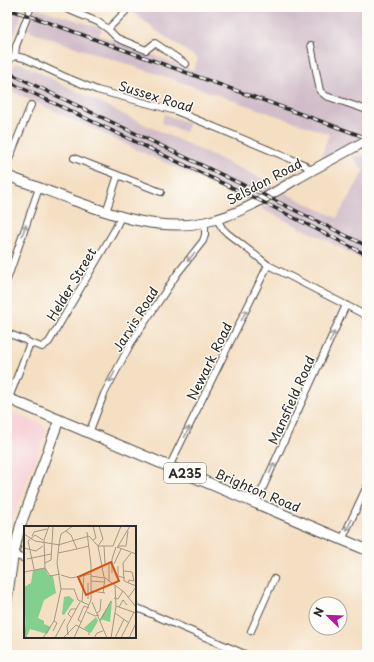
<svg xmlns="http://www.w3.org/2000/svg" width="374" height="662" font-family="'Playpen Sans',sans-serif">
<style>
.built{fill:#f6cfd7}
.industrial{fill:#d1bdc9}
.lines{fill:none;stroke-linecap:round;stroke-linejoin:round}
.street-casing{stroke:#494642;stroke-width:8}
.secondary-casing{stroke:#494642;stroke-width:11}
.primary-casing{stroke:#494642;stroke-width:12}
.street{stroke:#fff;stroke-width:6}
.secondary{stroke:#fff;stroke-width:9}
.primary{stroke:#fff;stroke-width:10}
.rail-casing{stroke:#2b2b2b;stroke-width:3.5}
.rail{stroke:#fdfcf7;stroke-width:2;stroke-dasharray:6;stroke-linecap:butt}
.oneway{stroke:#a0a0a0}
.labels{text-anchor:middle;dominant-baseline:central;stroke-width:3;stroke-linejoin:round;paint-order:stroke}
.shield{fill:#fdfcf7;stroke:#6a6a68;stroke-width:1}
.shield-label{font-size:12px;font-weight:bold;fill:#2b2b2b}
.street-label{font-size:13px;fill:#2b2b2b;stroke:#fdfcf7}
.inset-road{fill:none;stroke:#a49786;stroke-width:1}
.view{fill:#d5540f;fill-opacity:0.15;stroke:#d5540f;stroke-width:2}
.inset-edge{fill:none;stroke:#2b2b2b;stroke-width:2}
</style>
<rect width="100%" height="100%" fill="#fdfcf7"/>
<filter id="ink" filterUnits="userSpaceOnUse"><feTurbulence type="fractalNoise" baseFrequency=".025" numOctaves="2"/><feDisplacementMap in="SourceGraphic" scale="8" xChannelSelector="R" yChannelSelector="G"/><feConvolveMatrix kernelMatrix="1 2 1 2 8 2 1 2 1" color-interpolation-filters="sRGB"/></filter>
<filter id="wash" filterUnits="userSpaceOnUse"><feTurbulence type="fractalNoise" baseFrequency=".012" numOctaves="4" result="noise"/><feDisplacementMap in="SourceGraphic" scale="16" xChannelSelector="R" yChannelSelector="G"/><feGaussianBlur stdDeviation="0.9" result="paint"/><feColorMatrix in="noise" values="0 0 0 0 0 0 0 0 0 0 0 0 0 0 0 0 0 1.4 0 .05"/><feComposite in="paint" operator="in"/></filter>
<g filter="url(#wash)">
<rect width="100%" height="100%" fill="#f4dfc3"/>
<path class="built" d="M7,410L43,425L46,428V431L11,522L7,520Z"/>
<path class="industrial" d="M7,7H23L20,21L7,51Z
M126,7H367V136L321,162L320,160L329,134L172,79L54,40L28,30L36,8L102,28L99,35L193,70L198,59L161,34Z
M15,63L22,64L129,117L261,178L275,187L249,202L7,89V79Z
M164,114L189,123L185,132L162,123Z
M367,150V262L322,238L260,208L285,193L337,218L364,171L351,156H364Z"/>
</g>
<g filter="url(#ink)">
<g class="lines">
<defs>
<path id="street" d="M62,7L98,22L108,29L117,38L146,50L155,43L186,64
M108,29L125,12
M311,45L320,91L326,96L367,110
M15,56L24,58L63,76L97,90L176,111L303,164L312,171
M7,65L10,59L15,56L16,46L31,7
M74,158L161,192
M7,164L31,105
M106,212L118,175
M217,219L222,228L227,233L268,265L367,316
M7,280L39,188
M7,333L25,340L30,343L9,398
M30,343L42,347L49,342L114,231L121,217
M89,433L104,394L131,343L177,274L203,241L205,235V223
M169,467L268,265
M256,503L346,305
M342,540L367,486
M14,555L25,559
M135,607L247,655
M251,631L274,579"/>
<path id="secondary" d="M7,176C30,184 53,193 75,201C116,216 161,232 205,222C239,215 267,197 295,180C319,166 343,154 367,140
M7,600L13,558L20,527L59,420"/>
<path id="primary" d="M7,398L367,550"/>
</defs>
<use href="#street" class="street-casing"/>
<use href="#secondary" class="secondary-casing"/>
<use href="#primary" class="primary-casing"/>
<use href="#street" class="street"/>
<use href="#secondary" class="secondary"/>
<use href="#primary" class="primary"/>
<defs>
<path id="rail" d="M7,9L36,18L367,138
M7,72L262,194L367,246
M7,81L269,205L367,255"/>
</defs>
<use href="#rail" class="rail-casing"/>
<use href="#rail" class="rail"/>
</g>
<defs><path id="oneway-shaft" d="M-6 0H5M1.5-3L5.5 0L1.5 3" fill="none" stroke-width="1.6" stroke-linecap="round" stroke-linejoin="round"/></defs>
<g class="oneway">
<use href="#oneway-shaft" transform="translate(24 230) rotate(-71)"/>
<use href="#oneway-shaft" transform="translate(191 257) rotate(129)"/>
<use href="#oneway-shaft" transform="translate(244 315) rotate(-64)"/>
<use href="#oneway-shaft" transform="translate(332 337) rotate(-66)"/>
<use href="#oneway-shaft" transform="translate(112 377) rotate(118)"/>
<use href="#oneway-shaft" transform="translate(187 432) rotate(-64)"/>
<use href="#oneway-shaft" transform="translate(272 468) rotate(-65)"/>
<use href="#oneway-shaft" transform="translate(349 525) rotate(115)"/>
</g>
</g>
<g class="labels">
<rect class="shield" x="164" y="463" width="42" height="20" rx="3"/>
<g class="shield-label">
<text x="185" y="473">A235</text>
</g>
<g class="street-label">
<text transform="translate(156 96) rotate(17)">Sussex Road</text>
<text transform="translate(264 181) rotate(-28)">Selsdon Road</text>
<text transform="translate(71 284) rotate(-59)">Helder Street</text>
<text transform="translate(135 319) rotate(-58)">Jarvis Road</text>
<text transform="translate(209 361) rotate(-64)">Newark Road</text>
<text transform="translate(291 400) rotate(-66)">Mansfield Road</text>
<text transform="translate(258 490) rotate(23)">Brighton Road</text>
</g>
</g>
<g transform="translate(24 526)">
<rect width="112" height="112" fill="#f4dfc3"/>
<path d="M21,42L24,49L29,50L32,67L20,74L14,92L20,95V98L27,101L23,108L6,103L2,112L0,61L7,57L9,44ZM45,70L50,74L40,89L38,88L40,71ZM87,75H88L86,96L76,93ZM72,91L74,95L67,107L60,102Z" fill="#83cf8e"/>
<path class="inset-road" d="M25,0L20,14L21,42L26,50L36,48M42,5L47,9L53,23L65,20M0,8L11,15L36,19M8,10L10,6L23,3M65,10L74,20L80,51L100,66L112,81M69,14L72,12L69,0M35,18L37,8L49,0M34,19L65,10M74,20H89L97,0M74,20L79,13L75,0M80,20L81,38M94,20H102L104,5M93,21L112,28M0,22L12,25L19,20M93,22L106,0M34,27L53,23M107,27L99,37L100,55L112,60M3,33L27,28M21,37L27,34L29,0M85,38V56M90,38L97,23M94,40V50L101,52M10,43L4,15L11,9L19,14M100,45L108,46L110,55L105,54L104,57M0,46L21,42M88,47V33L92,21M37,49L47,52L67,48M67,50L80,52M67,55L80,56M37,63H50L54,74L65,79M67,65L81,67M79,67L81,52M90,72L94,73L99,65M104,72L112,61M64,73V57M58,76L60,49M68,76L83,112M92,80L112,87M95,81L99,74L103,79M63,86L71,90L75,89M73,87L76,85L77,73M91,87L105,97M0,91L2,112M48,92L44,88L47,83H52M76,95L87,75M58,96L54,94L60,80L65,82M29,105L33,97L30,95M44,109L43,100L56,76M19,112L30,95L37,63L33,37L35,19M31,112L41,93M39,112L52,99L65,106V109M50,112L67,74V39L63,6M70,112L73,107L79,105M87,112L92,80L91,59M91,112L100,93M97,112L110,86M105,112L112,97"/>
<path class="view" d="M87,36L95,55L62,69L54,51Z"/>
<rect width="112" height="112" class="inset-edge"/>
</g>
<rect width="374" height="662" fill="none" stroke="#fdfcf7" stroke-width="24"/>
<g transform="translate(328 616) rotate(293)"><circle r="19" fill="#fdfcf7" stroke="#a9a8a5"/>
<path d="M0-3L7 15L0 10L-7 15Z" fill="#b5179e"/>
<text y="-6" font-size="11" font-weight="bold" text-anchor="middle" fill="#2b2b2b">N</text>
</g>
</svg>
